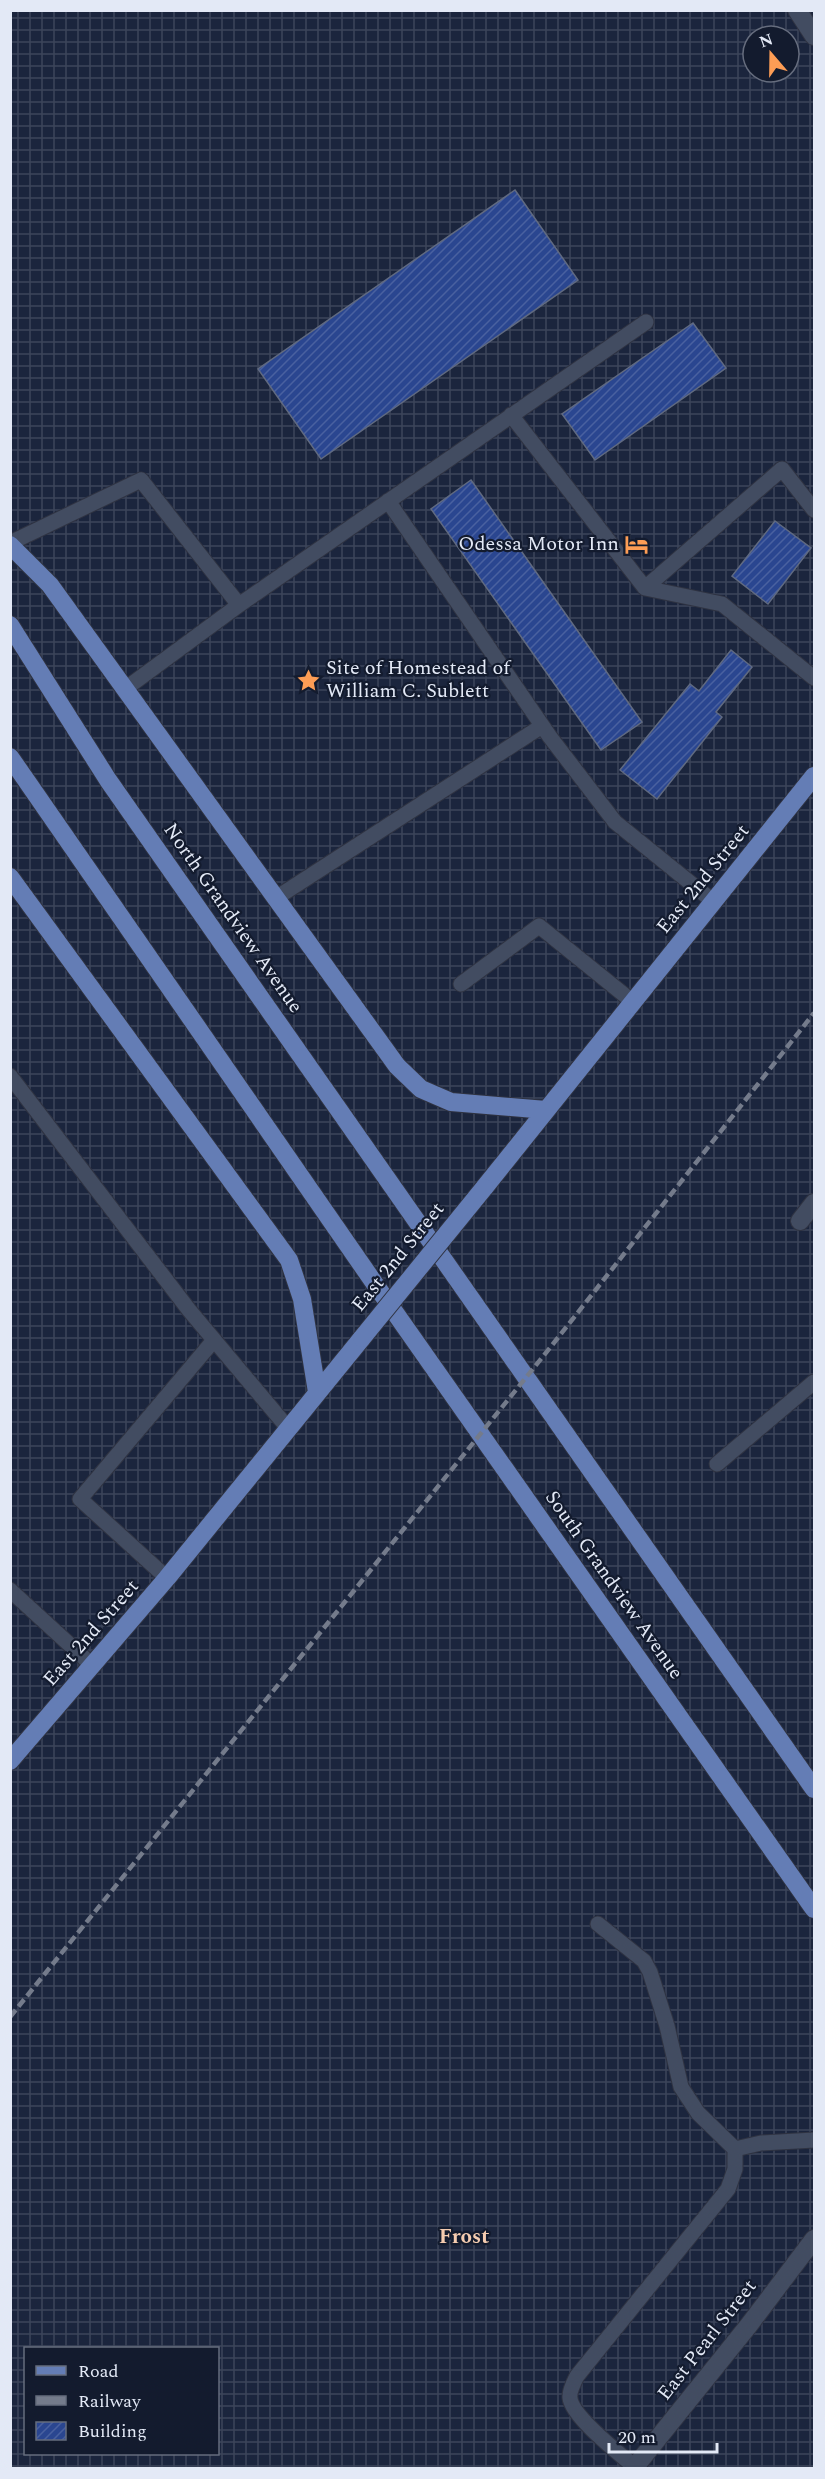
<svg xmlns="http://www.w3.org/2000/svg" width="825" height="2479" font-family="Spectral,serif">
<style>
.industrial{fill:url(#industrial-grid);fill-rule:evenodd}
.building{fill:url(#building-hatch);stroke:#606a81;stroke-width:1.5}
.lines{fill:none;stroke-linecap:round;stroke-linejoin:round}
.service-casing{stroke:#2f3342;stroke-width:17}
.minor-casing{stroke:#2f3342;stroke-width:20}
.primary-casing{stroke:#2f3342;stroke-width:20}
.service{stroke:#424c61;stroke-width:15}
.minor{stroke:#424c61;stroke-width:18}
.primary{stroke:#647db5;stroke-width:18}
.rail{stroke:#747b8b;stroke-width:4.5;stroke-dasharray:9 4.5;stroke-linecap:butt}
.primary-bridge-casing{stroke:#2f3342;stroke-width:20;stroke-linecap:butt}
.primary-bridge{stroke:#647db5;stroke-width:18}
.labels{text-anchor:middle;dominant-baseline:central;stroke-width:4.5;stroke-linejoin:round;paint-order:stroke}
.poi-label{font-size:20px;fill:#e3e9f6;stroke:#131b2e;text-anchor:end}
.street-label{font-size:20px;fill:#e3e9f6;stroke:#131b2e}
.neighbourhood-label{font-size:21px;font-weight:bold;fill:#f5ccb0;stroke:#131b2e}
</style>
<defs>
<pattern id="industrial-grid" width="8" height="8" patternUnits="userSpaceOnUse" patternTransform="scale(1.5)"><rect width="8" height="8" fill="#1b253d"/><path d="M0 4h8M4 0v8" fill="none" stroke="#3c455a"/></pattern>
<pattern id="building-hatch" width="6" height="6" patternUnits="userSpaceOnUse" patternTransform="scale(1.5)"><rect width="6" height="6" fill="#2a4690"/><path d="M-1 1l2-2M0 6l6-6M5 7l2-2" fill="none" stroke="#4961a0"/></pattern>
</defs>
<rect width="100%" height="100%" fill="#131b2e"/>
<path class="industrial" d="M11,11H814V2468H11ZM753,36H789V72H753ZM26,2348H218V2454H26Z"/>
<path class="building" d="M515,190L578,280L321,459L258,369Z
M693,323L726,368L595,460L562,414Z
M471,480L642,722L601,750L431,509Z
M775,521L811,548L768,604L732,576Z
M731,650L752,667L716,712L722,717L657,799L620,770L690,684L699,691Z"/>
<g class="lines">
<defs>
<path id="service" d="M511,415L645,588L722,604L814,678
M388,501L550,737L615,822L714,902
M10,543L141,480L239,605L646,322
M645,588L782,469L814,510
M125,689L239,605
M276,898L542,726
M461,984L539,926L633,1002
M10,1076L189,1310L288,1428
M717,1464L814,1382
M167,1578L80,1499L214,1340
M10,1590L93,1666
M598,1924L644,1961L650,1972L667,2026L681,2087L698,2113L735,2149V2169L728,2189L577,2376C574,2382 569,2391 570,2398C572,2417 620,2454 635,2467
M735,2149L761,2143L814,2140"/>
<path id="minor" d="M797,10L814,36
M800,1221L814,1203
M634,2468L749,2325L814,2239"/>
<path id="primary" d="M10,545L50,585L397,1066L421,1089L451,1102L546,1110
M10,625L108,780L814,1789
M10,757L377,1287L814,1909
M10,877L289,1260L302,1299L317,1392
M484,1188L814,776
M10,1761L167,1578L362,1338"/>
</defs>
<use href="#service" class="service-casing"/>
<use href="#minor" class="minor-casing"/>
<use href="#primary" class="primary-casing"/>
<use href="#service" class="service"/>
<use href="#minor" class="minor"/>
<use href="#primary" class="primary"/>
<path class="rail" d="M10,2017L553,1344L814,1013"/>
<defs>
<path id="primary-bridge" d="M362,1338L484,1188"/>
</defs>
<use href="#primary-bridge" class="primary-bridge-casing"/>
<use href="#primary-bridge" class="primary-bridge"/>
</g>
<defs>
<symbol id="hotel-bare" viewBox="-9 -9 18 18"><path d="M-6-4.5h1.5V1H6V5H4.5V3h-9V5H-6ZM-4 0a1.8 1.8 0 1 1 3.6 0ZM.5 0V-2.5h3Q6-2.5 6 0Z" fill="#fd9d55" stroke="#131b2e" stroke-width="2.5" paint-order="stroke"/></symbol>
<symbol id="sight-bare" viewBox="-9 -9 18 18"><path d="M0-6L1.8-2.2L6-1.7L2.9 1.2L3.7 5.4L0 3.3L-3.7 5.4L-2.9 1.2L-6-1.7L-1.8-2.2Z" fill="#fd9d55" stroke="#131b2e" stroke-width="2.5" paint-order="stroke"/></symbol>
</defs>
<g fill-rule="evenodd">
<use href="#hotel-bare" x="620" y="528" width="33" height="33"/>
<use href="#sight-bare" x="292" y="664" width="33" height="33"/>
</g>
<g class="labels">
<g class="poi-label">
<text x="619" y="544">Odessa Motor Inn</text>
<text x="326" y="668" text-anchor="start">Site of Homestead of<tspan x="326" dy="23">William C. Sublett</tspan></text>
</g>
<g class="street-label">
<text transform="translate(703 879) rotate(-51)">East 2nd Street</text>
<text transform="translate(233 918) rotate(55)">North Grandview Avenue</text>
<text transform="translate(398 1257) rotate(-51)">East 2nd Street</text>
<text transform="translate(614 1585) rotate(55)">South Grandview Avenue</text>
<text transform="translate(91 1633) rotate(-49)">East 2nd Street</text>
<text transform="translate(707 2340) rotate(-52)">East Pearl Street</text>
</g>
<g class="neighbourhood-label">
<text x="464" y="2237">Frost</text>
</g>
</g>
<rect width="825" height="2479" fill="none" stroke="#e3e9f6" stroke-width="24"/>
<rect x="24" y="2347" width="195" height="108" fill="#131b2e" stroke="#666d7e" stroke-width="1.5"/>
<rect x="36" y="2366" width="30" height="9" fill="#647db5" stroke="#666d7e" stroke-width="1.5"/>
<text x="78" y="2377" font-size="18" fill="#e3e9f6">Road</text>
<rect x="36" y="2396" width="30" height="9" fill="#747b8b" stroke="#666d7e" stroke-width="1.5"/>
<text x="78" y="2407" font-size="18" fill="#e3e9f6">Railway</text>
<rect x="36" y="2422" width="30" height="18" fill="url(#building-hatch)" stroke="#666d7e" stroke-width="1.5"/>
<text x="78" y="2437" font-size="18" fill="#e3e9f6">Building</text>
<g transform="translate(771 54) rotate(340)"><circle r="28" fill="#131b2e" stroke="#666d7e" stroke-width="1.5"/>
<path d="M0-4.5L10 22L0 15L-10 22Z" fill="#fd9d55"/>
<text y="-9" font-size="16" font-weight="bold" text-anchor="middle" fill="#e3e9f6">N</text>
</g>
<path d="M609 2443v9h108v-9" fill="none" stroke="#e3e9f6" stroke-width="3"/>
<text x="618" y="2443" font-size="18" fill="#e3e9f6" stroke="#131b2e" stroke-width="4.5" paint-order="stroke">20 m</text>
</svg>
